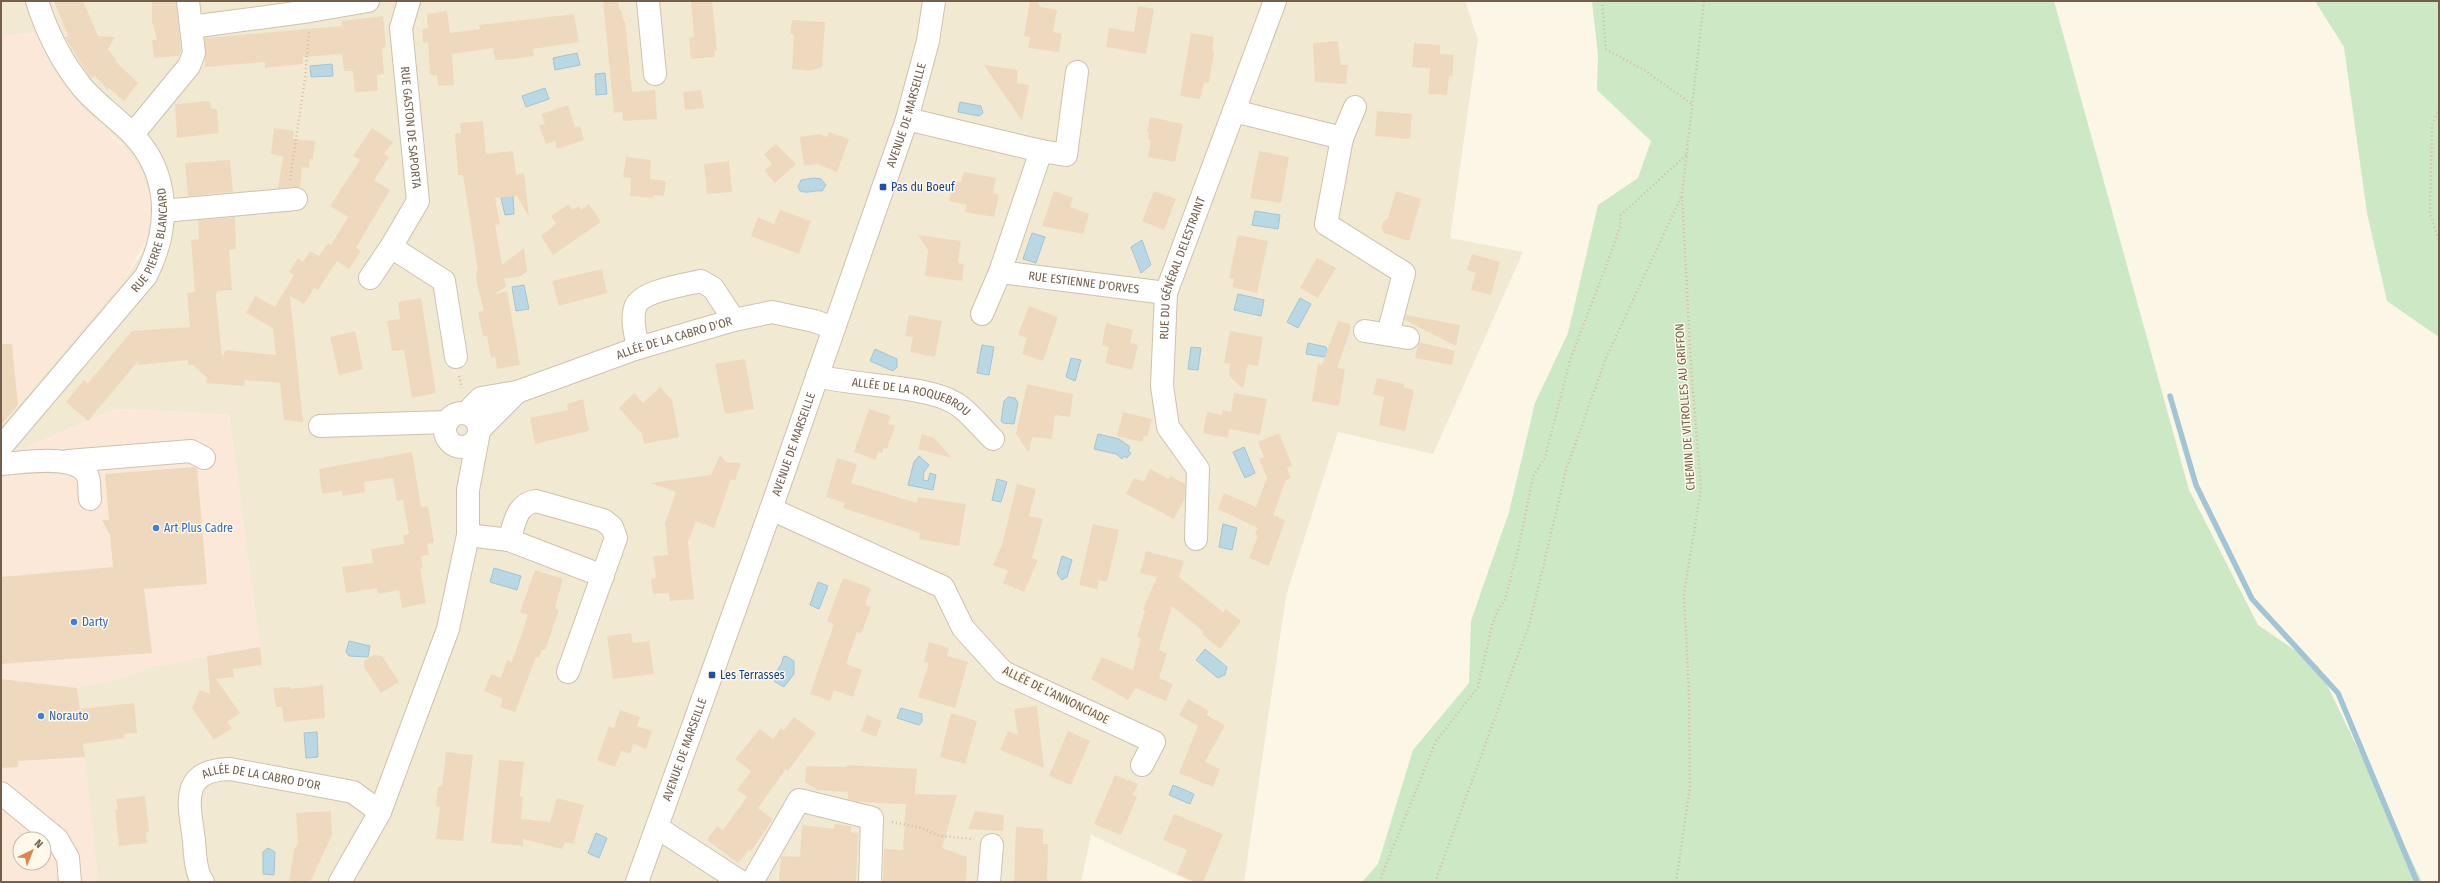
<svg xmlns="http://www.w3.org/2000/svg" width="2440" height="883" font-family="'Fira Sans Condensed',sans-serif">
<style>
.residential{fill:#f2e9d3}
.commercial{fill:#fbe8d9;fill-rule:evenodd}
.green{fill:#cde8c4}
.water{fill:#bad7e4;stroke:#a1c5d5}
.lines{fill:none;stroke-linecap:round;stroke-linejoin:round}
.stream{stroke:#a1c5d5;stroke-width:5.5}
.building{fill:#efd9be}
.minor-casing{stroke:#cec1af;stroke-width:24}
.path{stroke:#d4bca1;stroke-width:2.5;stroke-dasharray:1 3;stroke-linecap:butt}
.minor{stroke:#fff;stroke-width:22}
.transit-dot{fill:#1a4fb4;stroke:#fef9eb;stroke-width:1.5}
.shop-dot{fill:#3f7fe0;stroke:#fef9eb;stroke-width:1.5}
.labels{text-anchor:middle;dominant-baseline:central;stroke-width:3;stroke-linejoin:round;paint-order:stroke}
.street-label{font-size:12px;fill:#735f4b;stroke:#fef9eb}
.transit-label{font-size:12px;fill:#164399;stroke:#fef9eb;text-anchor:start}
.shop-label{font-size:12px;fill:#366cbe;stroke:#fef9eb;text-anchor:start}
</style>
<rect width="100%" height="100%" fill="#fbf6e5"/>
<path class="residential" d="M1,1H1465L1478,40L1450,238L1523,252L1433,454L1338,432L1286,596L1244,882H1192L1091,835L1081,882H98L77,688L133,675L146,668L243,649H260L229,414L115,409L25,448L1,450V425L125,278L140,256L149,236L150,199L142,173L121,143L84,110L55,74L35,33L1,36Z"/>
<path class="commercial" d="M35,33L55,74L84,110L130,153L142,173L150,199L149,236L125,278L1,425V36Z
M115,409L229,414L260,649H243L146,668L133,675L78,688L98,882H1V450L25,448ZM20,839H44V863H20Z"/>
<path class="green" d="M1592,1H2054L2189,490L2258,625L2318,666L2422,882H1362L1378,864L1413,750L1469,683L1471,621L1509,512L1535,403L1568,333L1598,205L1638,178L1651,141L1597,90L1598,55Z
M2315,1H2439V337L2387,301L2367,213L2344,47Z"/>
<path class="water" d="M577,53L580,65L555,70L553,58Z
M332,64L333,76L311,77L310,66Z
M605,73L607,94L596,95L595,74Z
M545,88L549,99L526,107L522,96Z
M960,102L981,106L983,113L979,116L958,112Z
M814,178L821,179L826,185L822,191C814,190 808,194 800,191L798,187L801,180Z
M504,193L513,196L514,214L505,215L501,198Z
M1255,211L1280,215L1278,229L1252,225Z
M1032,233L1045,237L1036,263L1023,259Z
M1142,240L1151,265L1141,273L1131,247Z
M524,285L529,309L516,311L512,287Z
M1238,294L1264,300L1261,316L1234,310Z
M1300,298L1311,304L1298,328L1287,322Z
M1308,343L1326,347L1328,353L1324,357L1306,354Z
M982,345L994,347L989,375L977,373Z
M1191,347L1201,348L1198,370L1188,369Z
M875,349L897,359V367L893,371L870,361Z
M1071,358L1081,360L1075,381L1066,377Z
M1008,397L1015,398L1018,403L1014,424L1003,423L1001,421L1004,401Z
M1098,434L1119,439L1130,447L1128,451L1131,453L1127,458L1124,456L1122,459L1116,454L1094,449Z
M1244,447L1255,473L1245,478L1233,452Z
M919,456L929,465L924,472L923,480L928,481L930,473L936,475L933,490L908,485L914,462Z
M997,479L1007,482L1001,502L992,500Z
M1223,524L1237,528L1232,550L1219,547Z
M1062,556L1072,560L1067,577L1062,580L1057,574Z
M494,568L521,576L517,590L490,582Z
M818,582L828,586L819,609L810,605Z
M349,641L370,646L368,657L349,656L346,652Z
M1205,649L1227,667L1225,675L1218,678L1196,660Z
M786,656L794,661V674L784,687L775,682C771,671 783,668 783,657Z
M901,708L922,714V722L919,725L897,718Z
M317,732L318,757L306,758L304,733Z
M1173,785L1194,794L1190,804L1169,795Z
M596,833L607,838L599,858L588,853Z
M268,848L275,852L274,875L263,874V852Z"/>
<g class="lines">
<path class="stream" d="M2170,396L2196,485L2252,599L2338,693L2417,882"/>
</g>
<path class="building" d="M54,1H83L98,36L115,37L108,49L117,61H115L138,83L124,101L109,88L107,89L95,76L91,78L85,70L65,37L68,36Z
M152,1H176L181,51L179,56L154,58L152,40H157L152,22Z
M603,1H618L620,11H622L623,21H625L632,92L655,90L657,119L623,121L622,112L614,113Z
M691,1H712L717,50L714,51L715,57L691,59L689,38L694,37Z
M1030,1H1037L1040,7L1057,10L1053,32L1062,34L1059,52L1028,48L1030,37L1024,36Z
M1138,6L1154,9L1146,54L1106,47L1109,28L1134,32Z
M447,11L450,33L480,29L479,25L574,14L579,42L533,49L534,56L513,59L495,60L493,48L452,54L454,85L438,86L437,75H430L428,42L423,43L422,29L428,28L427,14Z
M383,16L386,47L382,48L384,74L377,75L378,91L355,92L353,71H344L342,54L303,57V64L265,68V62L205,67V38L342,26V21Z
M792,20L825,22L822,67L809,71L792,69L794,35L790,34Z
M1191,33L1214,37L1212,51L1214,52L1209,83L1204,82L1200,99L1180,96Z
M1338,41L1341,65H1348L1346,84L1315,82L1313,43Z
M1414,43L1440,45V54L1454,55L1452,77L1449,76L1447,95L1428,94L1430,68L1412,67Z
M984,65L1018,70L1017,83L1029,85L1022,121Z
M701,90L704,108L685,110L683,92Z
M210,101L211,109H217L219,133L177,138L175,104Z
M568,105L575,127L580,126L584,140L557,149L555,141L546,144L539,125L545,124L541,114Z
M1377,111L1412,114L1410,139L1375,136Z
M1150,117L1183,124L1175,162L1148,157L1151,140L1148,139L1149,133L1147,132Z
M483,121L486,154L513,151L516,175L524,173L529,217L517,196L495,198L500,224L495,225L502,265L524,248L527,272L521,276L504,279L506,287L494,294L507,291L520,365L497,369L495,356L491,358L487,336H483L478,312L484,311L477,284L476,271H478L463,175H458L455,134L461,133L460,123Z
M274,128L294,131L293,139L315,141L313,159H310L309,168L302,167L300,187L278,188L283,156L271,154Z
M372,128L393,142L384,154L389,157L374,180L390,190L356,248L361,251L349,269L337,261L318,290L314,288L304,304L290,296L303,422L284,420L280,383L245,380L244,386L206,383L207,378L193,365H188V360L138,365L139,360L88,421L66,402L84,380L88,383L132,331L190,327L187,293L195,292L191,240L199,239L198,220L235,217L236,249L229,250L232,290L217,291L216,297L222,357L226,350L276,355L273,328L246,313L255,296L275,307L294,275L289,272L298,258L303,262L310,251L319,256L328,243L331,245L348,217L330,206L360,160L353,156Z
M829,132L849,139L837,172L817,164L804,166L800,137L819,134L827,137Z
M776,144L796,164L775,183L764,170L772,164L764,154Z
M1259,151L1289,157L1281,203L1250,198Z
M626,157L651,160L650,179L666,181L664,196L653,195V198L630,196L631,178L623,177Z
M230,160L233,192L188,196L185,163Z
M729,161L732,192L707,194L704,164Z
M964,172L996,178L993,193L999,195L994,217L965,212L967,205L949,201L953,181L961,182Z
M1054,191L1073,198L1070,207L1089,214L1083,234L1042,226Z
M1154,191L1176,199L1164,230L1142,221Z
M1396,191L1421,199L1409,241L1384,233L1381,228L1383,222L1388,218Z
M569,204L572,210L579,206L581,210L589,204L601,222L553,255L541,236L556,224L551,216Z
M780,210L811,221L799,254L751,236L758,217L774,224Z
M918,235L961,241L958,263L964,264L962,281L925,276L928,250Z
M1238,235L1268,241L1257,293L1232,287L1234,279L1229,278Z
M1472,254L1500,262L1491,295L1471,290L1476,273L1467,270Z
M1317,258L1336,268L1318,298L1300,288Z
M602,269L607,293L559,306L552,281Z
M421,298L436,393L412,398L404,350L392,351L387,321L400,319L398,302Z
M1029,306L1058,317L1043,361L1022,354L1027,338L1018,335Z
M909,315L942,321L935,357L910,352L913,337L905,336Z
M1406,315L1460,325L1456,346L1405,320Z
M1338,321L1350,324V331L1337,368L1345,369L1339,406L1312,401L1318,364L1322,365Z
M1106,323L1133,330L1130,343L1138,345L1132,370L1105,363L1109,347L1102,345Z
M355,331L363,369L339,375L330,337Z
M1230,331L1263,337L1258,366L1248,364L1243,389L1229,376L1230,364L1224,363Z
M1419,342L1455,351L1452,365L1415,358Z
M1,344H12L18,405L1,425Z
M745,359L754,409L725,414L715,364Z
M1377,378L1404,384L1403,387L1414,390L1405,431L1379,425L1384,397L1373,394Z
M1027,384L1073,394L1070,417L1055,415L1052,439L1032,437L1029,453L1016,434Z
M660,387L672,400L679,437L644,444L642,434L619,408L634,393L643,403Z
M1234,393L1267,399L1260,435L1229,429L1228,438L1203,433L1207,412L1222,415L1223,410L1231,412Z
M583,399L589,431L535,444L530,418L568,410L567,404Z
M869,409L891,416L888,424L895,426L887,449L884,448L882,453L878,452L876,460L854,452Z
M1123,412L1152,419L1147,437L1144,435L1142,442L1117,436Z
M1279,433L1292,465L1287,468L1291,478L1286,480L1273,515L1285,520L1269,566L1249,558L1258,536L1255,535L1258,528L1218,509L1224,493L1256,507L1267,478L1259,459L1264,457L1258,442Z
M922,434L934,438L952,458L918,449Z
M412,452L421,507L428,506L434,543L427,544L429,555L421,556L423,568H420L426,603L402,608L399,590L378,594L377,588L346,593L342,567L373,563L371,549L404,544L403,535L409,534L403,500L397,501L393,478L364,482L365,492L343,496L342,491L322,494L319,469Z
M720,455L726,462L741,463L735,481L731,479L714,528L696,521L688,542L694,599L670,601L669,593L653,594L651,579L656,578L653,556L668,555L665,523L676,492L650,483L711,475Z
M837,458L857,464L851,483L917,503L918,497L966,504L959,546L919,539L920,533L843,508L845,503L826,497Z
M194,467L197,468L207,584L144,589L152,653L1,664V577L113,567L110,535L102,520H109L105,474Z
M1150,469L1169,479L1170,476L1185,484V498L1174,519L1126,494L1134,478L1144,482Z
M1017,484L1036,489L1029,516L1043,519L1032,558L1038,560L1024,592L1003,583L1008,571L993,565L1002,545Z
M1093,524L1119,530L1107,582L1099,580L1097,589L1079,585Z
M1146,551L1184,561L1179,577L1223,612L1226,609L1241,621L1220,649L1202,634L1204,632L1172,606L1159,650L1167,653L1159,678L1173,684L1166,701L1135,688L1128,700L1091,679L1102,657L1133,670L1141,638L1137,637L1145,610L1143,609L1157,577L1140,573Z
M535,570L563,579L555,608L559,610L545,650L542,649L539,658L536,657L515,712L500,707L503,699L484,691L491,674L501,678L507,660L512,662L528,615L520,612Z
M843,578L871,588L865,605L871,607L861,634L857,632L846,664L862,670L853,697L834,690L830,701L810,694L834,624L827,621Z
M631,633L633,643L649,641L654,674L613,679L607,636Z
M929,642L949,648L947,656L968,662L955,708L918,697L929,663L924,662Z
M260,647L262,665L233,669L234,677L216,679L240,713L227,722L232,728L214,740L192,708L200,690L210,694L207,656Z
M374,655L382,656L399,682L381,693L364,667V661Z
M1,679L77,688L80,709L134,703L137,733L124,734L125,738L83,744L85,757L18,761V767L1,768Z
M323,685L325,718L284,722L282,707H276L273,688L290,687L291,689Z
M1188,699L1209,711L1206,715L1225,725L1205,762L1220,769L1213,787L1179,773L1198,726L1179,715Z
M1037,706L1044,768L1000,750L1008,731L1018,735L1014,709Z
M620,710L640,717L637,726L652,731L646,749L633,744L630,754L621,751L615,767L597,760L609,726L614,728Z
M951,713L977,721L965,764L940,757Z
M867,715L882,721L876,737L861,731Z
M794,717L816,733L788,771L786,769L758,808L773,819L751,851L749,850L738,863L707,840L717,826L723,830L747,797L737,790L751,771L735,759L760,729L773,739L781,728L784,730Z
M1068,731L1090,741L1071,785L1049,776Z
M446,752L473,755L463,841L436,839L440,807L436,806L438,787H442Z
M499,760L524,762L520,796L523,797L521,819L550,822L557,798L584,805L573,844L565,842L562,849L523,839V846L491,843Z
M847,765L917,769L915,794L957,795L942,848L967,857L966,882L883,881L884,849L903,850L906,804L858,802L848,799V792L817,790L805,782L806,766L847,767Z
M1115,775L1138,784L1133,795L1137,797L1121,835L1094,824Z
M145,796L149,832H146L147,843L119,846L115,810H118L116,799Z
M331,811L332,835L310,882H289L294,850L298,843L296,813Z
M975,811L1004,815L1003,831L968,829Z
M1174,814L1223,834L1203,882H1195L1177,874L1187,850L1163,840Z
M834,824L851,826V832L858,833L856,882L779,881L781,856L800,857L802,825L834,829Z
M1016,827L1043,829V844H1048L1047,882H1014Z"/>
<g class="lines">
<defs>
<g id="minor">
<path id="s1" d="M409,1L401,28L418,201L391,247L444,281L456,357"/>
<path d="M648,1L655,74"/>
<path d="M191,27L310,11L368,1"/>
<path d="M1234,111L1342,138L1326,224L1404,273L1388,334"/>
<path id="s2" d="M907,119L1041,151L1000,272L1166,293"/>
<path d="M133,134L189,66L194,53L188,1"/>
<path d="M1342,138L1355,107"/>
<path d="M1041,151L1066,155L1077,72"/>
<path d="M163,211L296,199"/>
<path d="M370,278L391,247"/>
<path d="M982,314L1000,272"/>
<path d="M1365,331L1408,338"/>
<path d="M638,348C636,336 631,321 635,308C639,291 685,285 701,281L713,288L734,320"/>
<path id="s3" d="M817,376C855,386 925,385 955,403C969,411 981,428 993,439"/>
<path id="s4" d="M466,413L481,398L517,392L635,349L734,320L772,312L814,321L834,328"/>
<circle cx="462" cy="430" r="17"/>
<path d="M320,426L447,422"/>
<path d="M480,429L517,392"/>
<path id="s5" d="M1,447L146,276C170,229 171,175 133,135C117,118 97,105 82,87C61,61 47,33 37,1"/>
<path d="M68,461L191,451L204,458"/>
<path d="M1,464C22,463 79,452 88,477C90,483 89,492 90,499"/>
<path d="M771,509L943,587L963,628L1003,672L1154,742L1142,765"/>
<path d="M468,535L509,540"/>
<path id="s6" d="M1196,539L1198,469L1168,427L1162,386L1166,293L1275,1"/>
<path d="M568,672L616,538L612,527L603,520L536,501C516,504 515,523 509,540L603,576"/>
<path d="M1,793L57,839L68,858L70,882"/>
<path d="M658,828L741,882"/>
<path id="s7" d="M203,882C195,872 195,853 194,840C189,804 179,770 230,769L353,792L380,812"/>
<path d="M340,882L380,812L448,629L468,535V490L478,437"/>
<path id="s8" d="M637,882L771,509L907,119L928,41L934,1"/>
<path d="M752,882L799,800L872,818L870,882"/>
<path d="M989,882L992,845"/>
</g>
</defs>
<use href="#minor" class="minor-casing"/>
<path class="path" d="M1602,1L1606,49L1644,70L1693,105
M2439,109L2432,125L2430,214L2439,241
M290,180L305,78L309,32
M459,376L462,388
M892,822L922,828L940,836L974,839
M1379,882L1436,741L1478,687L1492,625L1498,610L1505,600L1519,546L1533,476L1545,458L1570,360L1606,266L1620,227L1621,215L1687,154
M1435,882L1530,622L1566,470L1606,358L1682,195
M1676,882L1690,787L1689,693L1684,594L1701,489L1691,367L1682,194L1704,1"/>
<use href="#minor" class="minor"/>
</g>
<g class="transit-dot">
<rect x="879" y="183" width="8" height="8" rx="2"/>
<rect x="708" y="671" width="8" height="8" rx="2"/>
</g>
<g class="shop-dot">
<circle cx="156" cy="528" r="4"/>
<circle cx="74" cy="622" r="4"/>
<circle cx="41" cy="716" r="4"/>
</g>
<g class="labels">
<g class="street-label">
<text stroke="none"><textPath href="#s8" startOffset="813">AVENUE DE MARSEILLE</textPath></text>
<text stroke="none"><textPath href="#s1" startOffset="128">RUE GASTON DE SAPORTA</textPath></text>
<text stroke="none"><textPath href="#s5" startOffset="260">RUE PIERRE BLANCARD</textPath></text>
<text stroke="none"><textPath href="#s6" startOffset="284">RUE DU GÉNÉRAL DELESTRAINT</textPath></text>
<text stroke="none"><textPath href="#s2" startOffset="350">RUE ESTIENNE D'ORVES</textPath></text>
<text stroke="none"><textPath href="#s4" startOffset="224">ALLÉE DE LA CABRO D'OR</textPath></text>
<text stroke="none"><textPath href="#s3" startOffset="97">ALLÉE DE LA ROQUEBROU</textPath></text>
<text transform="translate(1685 407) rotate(-94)">CHEMIN DE VITROLLES AU GRIFFON</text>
<text stroke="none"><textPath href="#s8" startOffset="465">AVENUE DE MARSEILLE</textPath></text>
<text transform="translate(1056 695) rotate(26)">ALLÉE DE L’ANNONCIADE</text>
<text stroke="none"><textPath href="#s8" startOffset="141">AVENUE DE MARSEILLE</textPath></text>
<text stroke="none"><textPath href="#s7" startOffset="173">ALLÉE DE LA CABRO D'OR</textPath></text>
</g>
<g class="transit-label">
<text x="891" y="187">Pas du Boeuf</text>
<text x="720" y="675">Les Terrasses</text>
</g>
<g class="shop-label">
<text x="164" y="528">Art Plus Cadre</text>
<text x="82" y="622">Darty</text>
<text x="49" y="716">Norauto</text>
</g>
</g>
<rect width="2440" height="883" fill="none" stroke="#735f4b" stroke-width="4"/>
<g transform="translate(32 851) rotate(43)"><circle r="19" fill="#fef9eb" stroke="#c6bbab"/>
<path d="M0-3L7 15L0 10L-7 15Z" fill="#df8550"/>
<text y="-6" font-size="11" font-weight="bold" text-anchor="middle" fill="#735f4b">N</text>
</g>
</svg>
